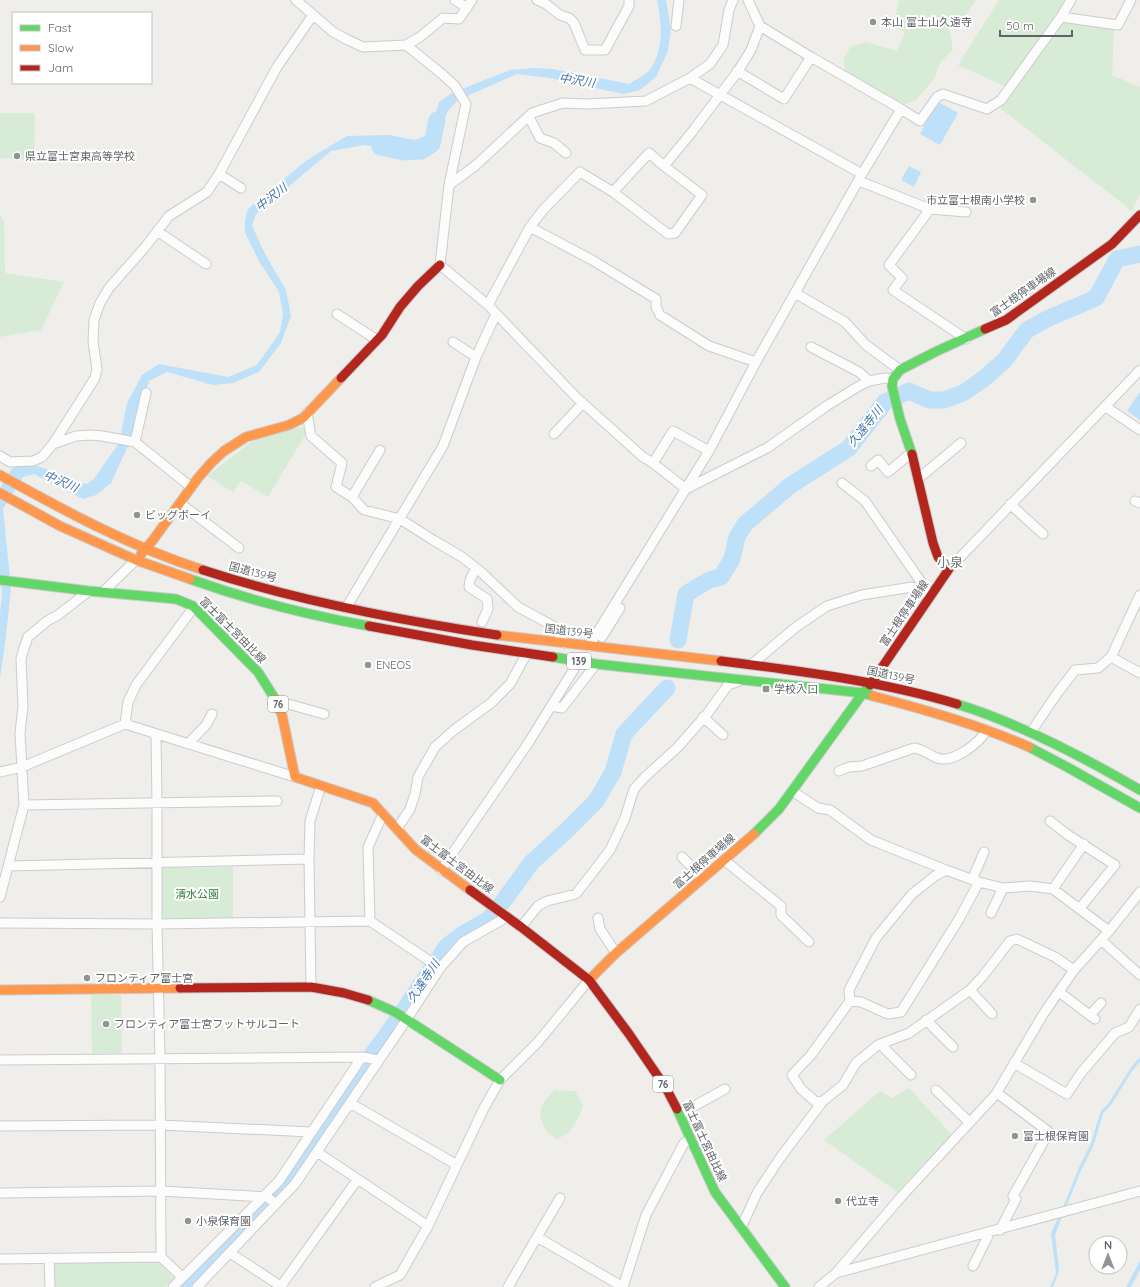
<svg xmlns="http://www.w3.org/2000/svg" width="1140" height="1287" font-family="Quicksand,'Noto Sans JP',sans-serif">
<style>
.green{fill:#d8ebd6}
.water{fill:#bfe0f9}
.lines{fill:none;stroke-linecap:round;stroke-linejoin:round}
.stream{stroke:#bfe0f9;stroke-width:3}
.river{stroke:#bfe0f9;stroke-width:17}
.street-casing{stroke:#cbcccc;stroke-width:11}
.fast-casing{stroke:#cacacb;stroke-width:11}
.slow-casing{stroke:#cacacb;stroke-width:11}
.jam-casing{stroke:#cacacb;stroke-width:11}
.street{stroke:#fdfcfc;stroke-width:9}
.fast{stroke:#63d668;stroke-width:9}
.slow{stroke:#ff974d;stroke-width:9}
.jam{stroke:#b3261e;stroke-width:9}
.poi-dot{fill:#919496;stroke:#fff;stroke-width:1.5}
.labels{text-anchor:middle;dominant-baseline:central;stroke-width:4;stroke-linejoin:round;paint-order:stroke}
.shield{fill:#fff;stroke:#8f9295;stroke-width:1}
.shield-label{font-size:10px;font-weight:bold;fill:#5f6368}
.poi-label{font-size:11px;fill:#5f6368;stroke:#fff;text-anchor:start}
.street-label{font-size:11px;fill:#5f6368;stroke:#fff}
.park-label{font-size:11px;fill:#348238;stroke:#fff}
.water-label{font-size:12px;font-style:italic;fill:#4174aa;stroke:#fff}
.quarter-label{font-size:13px;fill:#70757a;stroke:#fff}
</style>
<rect width="100%" height="100%" fill="#efeeea"/>
<path class="green" d="M898,0H976L966,15L949,28L953,50L941,61L934,79L915,101L902,105L847,77L843,60L851,46L866,42L897,51L905,32L893,26L899,1Z
M999,0H1067L1008,88L958,65Z
M1059,20L1114,30L1112,75L1140,87V193L1132,211L1000,108Z
M0,113H35L34,160L0,158Z
M0,214L4,223L5,273L64,282L41,330L0,337Z
M303,427L307,432L268,497L241,481L233,492L207,476L255,439Z
M233,867V919L165,920L162,917L161,868Z
M91,995H121L122,1053H92Z
M909,1088L952,1135L897,1192L824,1140L880,1091L892,1098Z
M554,1090L575,1091L583,1106C577,1122 573,1132 557,1139C548,1134 547,1133 543,1124C536,1107 544,1102 554,1090Z
M54,1263H159L174,1278L165,1287H54Z"/>
<path class="water" d="M657,0H666L671,30L668,51L656,77L640,90L623,94L550,78L517,74L458,100L448,111L435,140L426,148L401,151L364,145L331,151L256,214L252,226L265,254L286,290L291,316L281,343L259,372L233,383L213,385L167,372L149,381L129,444L111,483L96,495L83,499L34,474L23,477L3,509L11,589L5,644L0,678V613L2,594L0,574V488L14,465L38,466L86,484L93,480L119,443L127,403L142,375L159,364L228,377L257,365L280,332L283,314L279,292L260,263L245,233V220L248,209L307,160L347,136L389,135L414,140L430,134L439,102L452,93L510,70L534,68L553,69L629,84C635,80 645,75 650,70C664,50 662,23 657,0Z
M937,101L958,113L940,145L920,134Z
M909,166L921,172L914,187L901,180Z
M1139,393L1140,394V420L1127,411Z
M1063,1214L1055,1235L1059,1268L1058,1274L1053,1287H1050L1056,1273L1051,1233L1059,1216Z
M1140,1261V1270L1132,1285L1131,1287H1126Z"/>
<g class="lines">
<path class="stream" d="M1063,1211L1080,1169L1092,1145L1102,1112L1110,1104L1131,1070L1140,1059"/>
<path class="river" d="M380,147L404,152L421,151L432,144L437,120
M678,640L686,594L709,580L721,577L732,559L737,537L745,524L791,485L849,448L885,402L909,391L929,400H944L963,393L982,380L1004,361L1027,330L1049,318L1096,298L1117,259L1140,254
M186,1287L241,1234L276,1196L299,1165L371,1056L389,1032L447,946L463,934L489,919L505,899L531,863L565,832L596,801L613,772L624,734L667,688"/>
<defs>
<path id="street" d="M296,0L333,32L348,40L363,47L406,45L442,74L455,86L466,104L449,185L440,265L488,305L576,397L643,457L653,463L686,489L767,448L828,405L859,386L869,381L885,378L893,379
M455,0L467,8
M537,0L546,4L560,15L569,18L574,23L585,50H605L629,6V0
M748,0L760,26L811,57L901,109L920,121L937,97L943,94L987,109L1001,100L1061,17L1071,0
M1061,17L1118,25L1131,0
M676,26L679,0
M406,45L420,37L443,18L459,19L472,0
M737,71L784,99L811,57
M690,78L862,174
M529,117L540,138L554,143L566,153
M219,174L241,188
M859,181L930,209L966,212
M449,185L475,166L532,113L563,103L588,104L646,101L690,78L710,64L723,45L729,10L733,0
M613,192L649,153L664,166
M930,209L889,265L902,278L893,290L966,339
M530,227L592,260L656,299V307L660,315L709,346L756,362
M157,231L206,264
M795,293L845,322L866,345L900,370
M488,305L530,227L543,210L580,172L613,192L668,234L675,233L702,195L664,166L692,132L738,71L751,50L760,26
M337,314L377,340
M453,342L476,357
M811,347L859,372L869,381
M1106,407L1140,430
M307,413L311,436L342,463L336,487L352,497L364,510L400,519L433,540L462,557L480,571L518,607L555,627L564,643
M554,434L583,403
M135,442L146,393
M53,444L95,378L97,369L93,342L94,320L100,303L109,288L146,246L169,216L207,192L219,174L277,67L313,15
M0,456L10,462L33,461L42,457L53,444L76,436L90,435L102,436L135,442L191,487
M653,463L673,431L709,451
M871,466L878,460L888,472L911,453
M918,479L961,443
M842,483L865,501L930,595
M352,497L380,450
M1135,501L1140,503
M180,503L239,548
M1010,504L1043,534
M476,568L470,580L469,587L487,599L488,609L482,622
M949,569L1140,370
M103,592L136,560
M1140,595L1111,657L1140,673
M346,608L443,446L476,357L496,314
M602,637L620,608
M589,646L709,451L756,362L862,174L901,109
M752,664L796,627L827,606L862,595L912,587L930,595
M279,705L288,704L324,714
M551,706L562,708L596,664
M703,717L723,735
M125,724L128,702L136,685L191,611L193,606
M1031,732L1056,695L1075,670L1098,668L1111,657
M156,734L157,803V924L160,1058L161,1257L182,1277
M188,744L206,725L212,714
M839,771L849,767L862,766L914,748C923,749 929,755 937,758C953,764 979,743 987,730
M0,772L22,767L125,724L295,777
M792,791L818,808L830,810L871,840L946,870L979,882L1003,888L1030,886L1053,889L1109,931
M24,805L277,801
M1050,821L1068,835L1115,865L1080,908
M397,829L410,809L415,794L418,777L435,747L454,730L491,703L510,684L527,653
M682,857L703,878
M724,860L781,906V915L809,942
M8,866L309,859
M441,870L529,742L574,669
M972,880L984,852
M979,882L959,919L901,1012L888,1014L861,1002L850,1001L811,1055L792,1075L801,1089L816,1102L823,1101L843,1085L856,1063L878,1045L909,1033L970,990L983,976L1010,941L1017,939L1055,957L1074,970
M1053,889L1084,844
M0,897L24,805L20,733L23,706L21,659L24,648L28,637L47,621L58,615L89,591
M991,913L1003,888
M598,918L600,929L616,953
M370,921L368,847L383,814
M0,923L157,924L370,921L440,968
M521,927L538,906L547,901L576,894L610,850L625,818L634,789L646,776L677,748L707,714L728,685L737,682
M1101,940L1140,975
M311,987L309,859L310,821L321,786
M970,990L992,1014
M1059,992L1095,1019
M850,1001L849,990L876,938L912,894L935,876L946,870
M1090,1015L1101,1003
M926,1020L953,1047
M880,1044L911,1075
M0,1060L362,1057L379,1060
M1014,1063L1067,1094L1081,1073L1115,1033L1129,1027L1140,1009
M936,1090L969,1122
M997,1093L1049,1132L1013,1196L1016,1199L1000,1230
M350,1103L457,1165
M680,1114L725,1089
M0,1126L160,1125L311,1132
M317,1152L428,1226
M0,1193L161,1191L267,1197L276,1204
M741,1228L757,1193L780,1158L823,1101
M537,1237L560,1198
M230,1253L282,1287
M49,1258L50,1287
M0,1259L161,1257
M973,1266L990,1232
M836,1273L901,1197L996,1094L1044,1013L1074,970L1109,931L1140,892
M281,1286L357,1180
M173,1287L279,1181L362,1057
M197,1287L295,1184L407,1019L440,968L463,942L507,917
M375,1287L400,1275L428,1226L484,1108L500,1080L538,1042L589,980
M508,1287L537,1237L623,1287
M623,1287L646,1215L684,1143L691,1139
M819,1287L836,1273L1140,1191"/>
<path id="fast" d="M912,454L900,419L892,386L893,379L900,370L935,352L985,329
M190,579C248,600 308,615 369,626
M0,580L89,591L176,599L193,606L258,672L275,699
M553,657L596,664L863,693L873,696
M957,704C1021,724 1082,756 1140,790
M1029,747L1067,767L1140,808
M754,834L779,809L863,693L870,685
M368,1000L395,1012L500,1080
M677,1109L715,1192L785,1287"/>
<path id="slow" d="M0,475C65,511 131,547 203,570
M0,493L60,526L136,560L190,579
M141,554L153,540L198,478L211,463L224,451L246,437L289,425L303,418L341,378
M497,635L721,661
M873,696C926,710 979,725 1029,747
M275,699L282,715L295,777L373,803L416,850L470,890
M589,980L616,953L754,834
M0,990L180,988"/>
<path id="jam" d="M985,329L1006,320L1112,244L1140,215
M341,378L382,335L400,307L418,286L440,265
M203,570C298,601 398,620 497,635
M369,626L472,645L553,657
M721,661C800,671 880,681 957,704
M870,685L949,569L938,557L933,543L912,454
M470,890L521,927L589,980L629,1034L666,1088L677,1109
M180,988L311,987L344,993L368,1000"/>
</defs>
<use href="#street" class="street-casing"/>
<use href="#fast" class="fast-casing"/>
<use href="#slow" class="slow-casing"/>
<use href="#jam" class="jam-casing"/>
<use href="#street" class="street"/>
<use href="#fast" class="fast"/>
<use href="#slow" class="slow"/>
<use href="#jam" class="jam"/>
</g>
<g class="poi-dot">
<circle cx="873" cy="22" r="4"/>
<circle cx="17" cy="156" r="4"/>
<circle cx="1033" cy="200" r="4"/>
<circle cx="137" cy="515" r="4"/>
<circle cx="368" cy="665" r="4"/>
<rect x="762" y="685" width="8" height="8" rx="2"/>
<circle cx="87" cy="978" r="4"/>
<circle cx="106" cy="1024" r="4"/>
<circle cx="1015" cy="1136" r="4"/>
<circle cx="838" cy="1201" r="4"/>
<circle cx="188" cy="1221" r="4"/>
</g>
<g class="labels">
<g class="shield">
<rect x="567" y="653" width="24" height="16" rx="3"/>
<rect x="268" y="696" width="20" height="16" rx="3"/>
<rect x="653" y="1076" width="20" height="16" rx="3"/>
</g>
<g class="shield-label">
<text x="579" y="661">139</text>
<text x="278" y="704">76</text>
<text x="663" y="1084">76</text>
</g>
<g class="poi-label">
<text x="881" y="22">本山 富士山久遠寺</text>
<text x="25" y="156">県立富士宮東高等学校</text>
<text x="1025" y="200" text-anchor="end">市立富士根南小学校</text>
<text x="145" y="515">ビッグボーイ</text>
<text x="376" y="665">ENEOS</text>
<text x="774" y="689">学校入口</text>
<text x="95" y="978">フロンティア富士宮</text>
<text x="114" y="1024">フロンティア富士宮フットサルコート</text>
<text x="1023" y="1136">富士根保育園</text>
<text x="846" y="1201">代立寺</text>
<text x="196" y="1221">小泉保育園</text>
</g>
<g class="street-label">
<text transform="translate(1023 292) rotate(-35)">富士根停車場線</text>
<text transform="translate(253 572) rotate(15)">国道139号</text>
<text transform="translate(904 613) rotate(-56)">富士根停車場線</text>
<text transform="translate(233 630) rotate(45)">富士富士宮由比線</text>
<text transform="translate(569 631) rotate(7)">国道139号</text>
<text transform="translate(891 675) rotate(12)">国道139号</text>
<text transform="translate(704 861) rotate(-41)">富士根停車場線</text>
<text transform="translate(457 864) rotate(37)">富士富士宮由比線</text>
<text transform="translate(705 1141) rotate(65)">富士富士宮由比線</text>
</g>
<g class="park-label">
<text x="197" y="894">清水公園</text>
</g>
<g class="water-label">
<text transform="translate(577 80) rotate(9)">中沢川</text>
<text transform="translate(271 197) rotate(-38)">中沢川</text>
<text transform="translate(865 426) rotate(-51)">久遠寺川</text>
<text transform="translate(61 481) rotate(23)">中沢川</text>
<text transform="translate(423 981) rotate(-56)">久遠寺川</text>
</g>
<g class="quarter-label">
<text x="950" y="562">小泉</text>
</g>
</g>
<rect x="12" y="12" width="140" height="72" fill="#ffffff" stroke="#bfc1c3"/>
<rect x="20" y="25" width="20" height="6" fill="#63d668" stroke="#bfc1c3"/>
<text x="48" y="32" font-size="12" fill="#5f6368">Fast</text>
<rect x="20" y="45" width="20" height="6" fill="#ff974d" stroke="#bfc1c3"/>
<text x="48" y="52" font-size="12" fill="#5f6368">Slow</text>
<rect x="20" y="65" width="20" height="6" fill="#b3261e" stroke="#bfc1c3"/>
<text x="48" y="72" font-size="12" fill="#5f6368">Jam</text>
<g transform="translate(1108 1255)"><circle r="19" fill="#ffffff" stroke="#bfc1c3"/>
<path d="M0-3L7 15L0 10L-7 15Z" fill="#919496"/>
<text y="-6" font-size="11" font-weight="bold" text-anchor="middle" fill="#5f6368">N</text>
</g>
<path d="M1000 30v6h72v-6" fill="none" stroke="#5f6368" stroke-width="2"/>
<text x="1006" y="30" font-size="12" fill="#5f6368" stroke="#ffffff" stroke-width="3" paint-order="stroke">50 m</text>
</svg>
